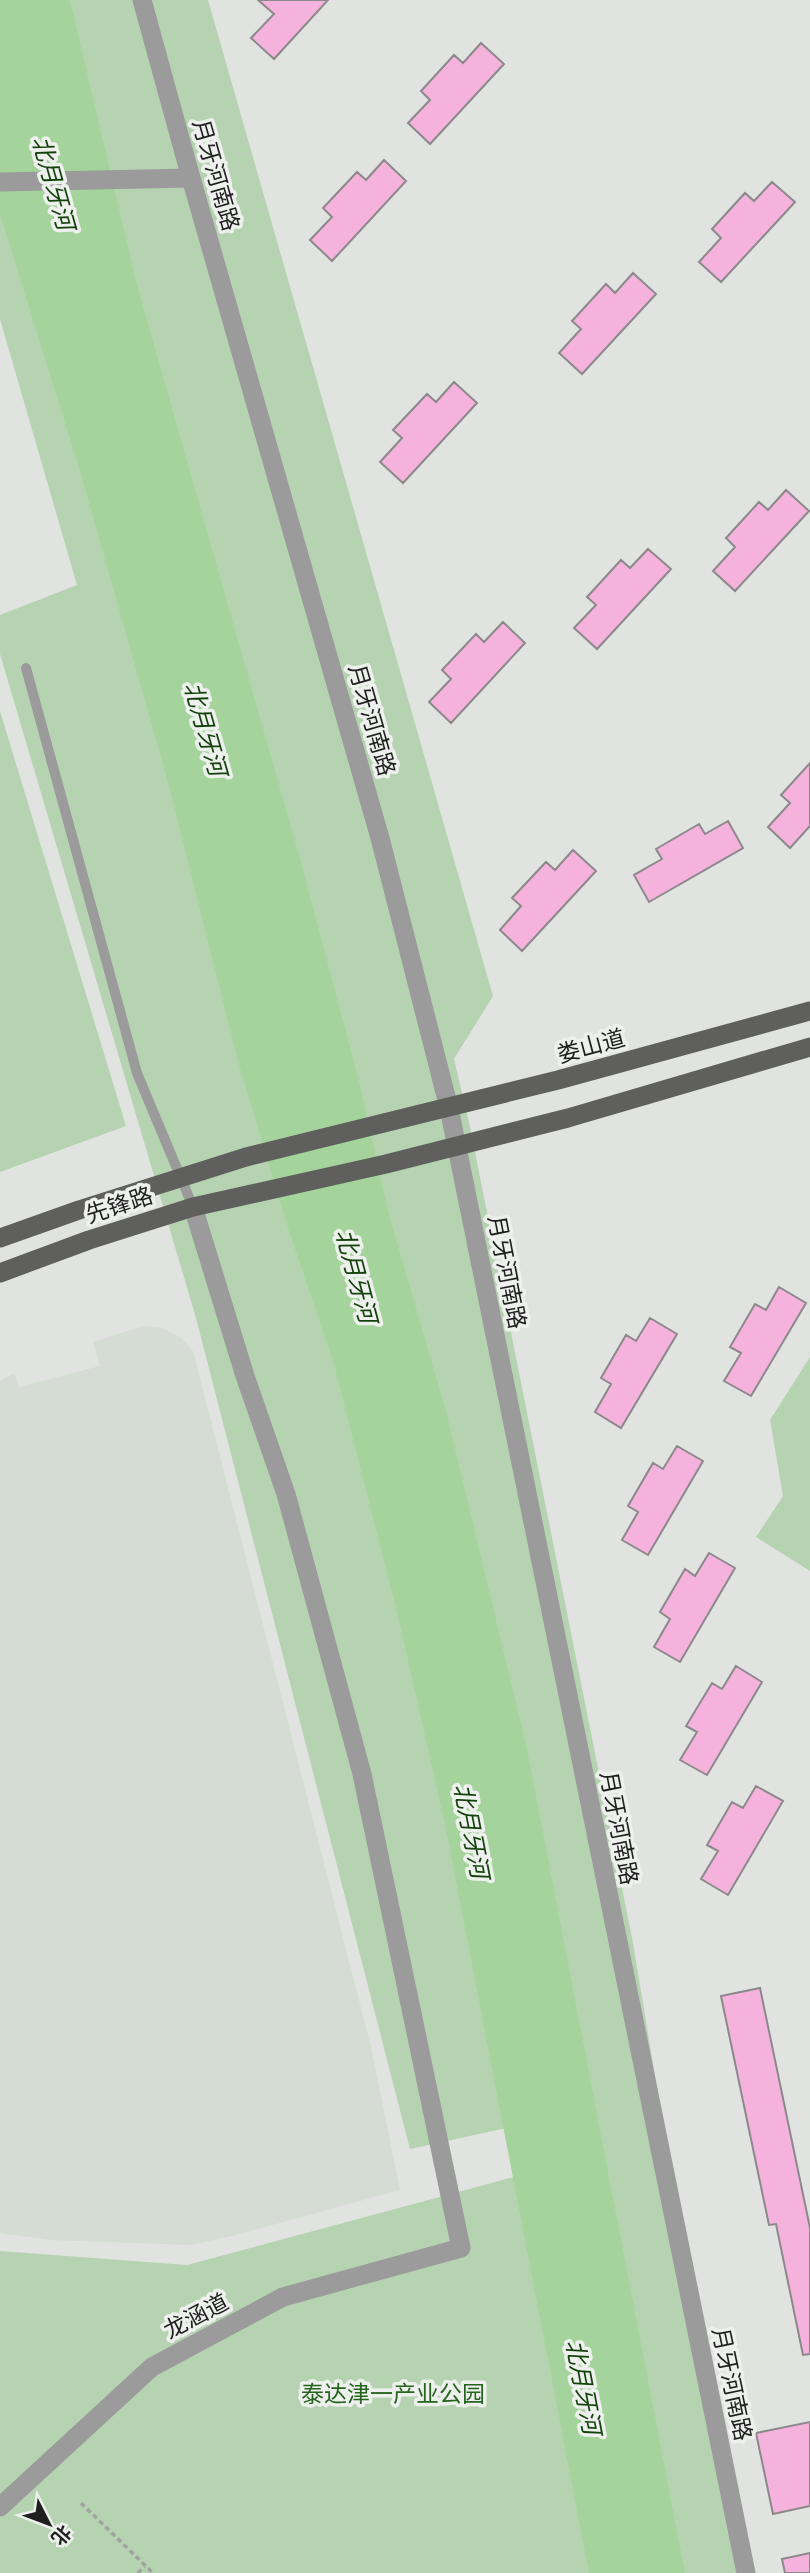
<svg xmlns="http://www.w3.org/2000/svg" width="810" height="2573" font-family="'Fira Sans','Noto Sans SC',sans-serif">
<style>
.built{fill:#d4dcd3}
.green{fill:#b6d3b1}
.water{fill:#a4d49c}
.building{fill:#f4b2dc;stroke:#8c898b;stroke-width:2}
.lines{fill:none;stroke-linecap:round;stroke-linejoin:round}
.path{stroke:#a1a3a1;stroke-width:3.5;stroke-dasharray:5 3.5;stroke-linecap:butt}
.service{stroke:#9a9b9a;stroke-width:10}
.minor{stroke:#9a9b9a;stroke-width:19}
.tertiary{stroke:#9a9b9a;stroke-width:19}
.primary{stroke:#5f605e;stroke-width:19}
.labels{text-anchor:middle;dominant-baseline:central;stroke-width:7;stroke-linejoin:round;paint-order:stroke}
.street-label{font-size:23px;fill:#1e1f1e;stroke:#eef0ee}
.park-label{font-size:23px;fill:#26651d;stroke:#eef0ee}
.water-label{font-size:24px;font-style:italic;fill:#13430b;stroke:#eef0ee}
</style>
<rect width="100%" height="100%" fill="#e1e3e1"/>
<path class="built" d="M143,1326L163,1328L180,1337L193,1351L371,2047L400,2190L232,2236L191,2245L51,2240L0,2233V1381L14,1373L19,1387L100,1366L93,1342Z"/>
<path class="green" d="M0,0H208L493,996L454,1059L470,1127L633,1943L729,2521L743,2573H627L534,2122L410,2149L196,1318L0,654V615L77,585L0,319Z
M0,711L126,1126L0,1172Z
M810,1357V1571L756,1537L783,1496L770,1420Z
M532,2172L610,2573H0V2251L187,2265Z"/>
<path class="water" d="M0,0H70L137,285L299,855L358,1077L389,1215L446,1411L527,1749L685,2573H589L445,1824L398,1616L334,1364L288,1228L239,1065L168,782L80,471L0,214Z"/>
<path class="building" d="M258,0H328L274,59L251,38L274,14Z
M481,43L504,64L430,144L408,123L430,100L421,91L454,55L463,63Z
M384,160L406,181L332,261L310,240L332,217L323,208L357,172L366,180Z
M772,182L795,202L721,282L699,262L721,238L712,229L745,193L754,201Z
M633,273L656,294L582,374L559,353L581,329L572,321L606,284L615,293Z
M454,382L477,403L403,483L380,462L402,438L393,430L427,394L436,402Z
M786,490L809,511L735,591L713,571L735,547L726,538L759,502L768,510Z
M648,549L671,569L597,649L574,628L596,605L587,597L621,560L630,568Z
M503,622L525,643L451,723L429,702L451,679L442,670L476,634L484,642Z
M810,763V826L790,848L768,827L790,803L781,795Z
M728,821L743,848L649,902L634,875L662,859L656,849L699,824L705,834Z
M573,850L596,871L522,951L500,930L521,906L512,898L546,862L555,870Z
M779,1287L806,1303L751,1396L724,1381L741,1353L730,1347L755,1304L766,1310Z
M650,1318L677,1334L621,1428L595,1412L611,1384L601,1378L626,1335L636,1341Z
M677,1446L703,1461L648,1555L622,1540L638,1512L628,1506L653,1463L663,1469Z
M709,1553L735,1568L680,1662L654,1647L670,1619L660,1612L685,1569L695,1576Z
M736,1666L762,1682L707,1775L680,1760L697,1732L686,1726L712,1683L722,1689Z
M756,1786L783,1801L728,1895L701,1879L718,1851L707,1845L732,1802L743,1808Z
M760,1988L810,2228V2354L803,2355L776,2224L769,2225L721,1996Z
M810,2422V2506L773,2514L756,2433Z
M810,2553V2573H785L782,2559Z"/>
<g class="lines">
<path class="path" d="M81,2503L153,2573
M138,2573L145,2566"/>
<path class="service" d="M26,668L137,1073L193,1207"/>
<path class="minor" d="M0,182L191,178"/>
<path class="tertiary" d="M142,0L191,178L380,838L449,1108L746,2573
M0,2507L152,2367L283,2297L461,2248L362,1774L286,1494L245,1376L193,1207"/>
<path class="primary" d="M0,1238L79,1210L246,1157L558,1080L810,1011
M0,1273L89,1240L193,1207L386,1164L568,1118L810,1047"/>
</g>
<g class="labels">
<g class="street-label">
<text transform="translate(216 175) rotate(74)">月牙河南路</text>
<text transform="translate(372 720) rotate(74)">月牙河南路</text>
<text transform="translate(591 1046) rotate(-15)">娄山道</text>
<text transform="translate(119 1205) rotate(-18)">先锋路</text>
<text transform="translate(507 1272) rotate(79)">月牙河南路</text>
<text transform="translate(619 1828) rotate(79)">月牙河南路</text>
<text transform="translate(196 2316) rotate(-28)">龙涵道</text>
<text transform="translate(732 2384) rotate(78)">月牙河南路</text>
</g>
<g class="park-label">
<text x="393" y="2394">泰达津一产业公园</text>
</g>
<g class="water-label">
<text transform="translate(53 183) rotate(74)">北月牙河</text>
<text transform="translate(205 729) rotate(74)">北月牙河</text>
<text transform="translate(356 1276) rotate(75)">北月牙河</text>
<text transform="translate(471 1831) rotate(79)">北月牙河</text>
<text transform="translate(583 2387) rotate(79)">北月牙河</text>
</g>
</g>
<g transform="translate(49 2524) rotate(132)" stroke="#eef0ee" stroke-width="5" paint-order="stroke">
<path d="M0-5L12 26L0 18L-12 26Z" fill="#1e1f1e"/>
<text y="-10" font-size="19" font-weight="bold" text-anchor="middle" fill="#1e1f1e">北</text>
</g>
</svg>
